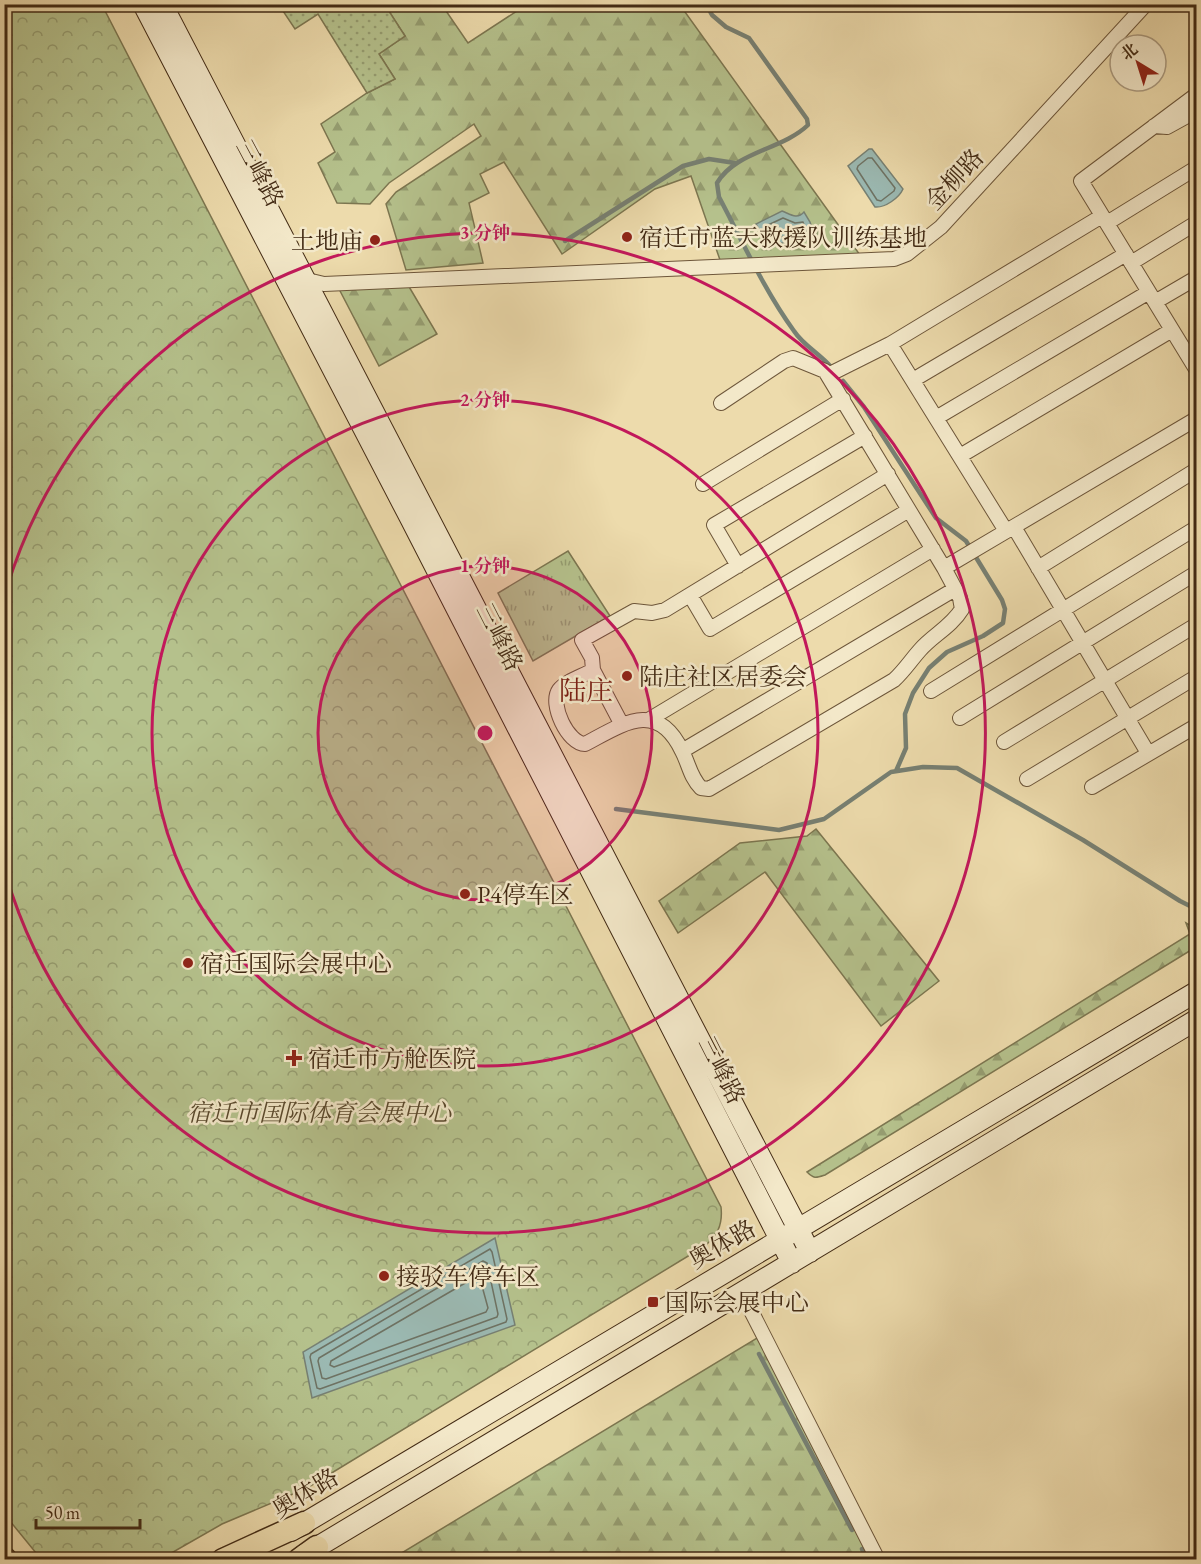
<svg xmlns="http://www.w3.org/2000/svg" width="1201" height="1564" font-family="'EB Garamond','Noto Serif SC',serif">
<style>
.grass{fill:url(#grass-tufts);stroke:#7c7650;stroke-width:1.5}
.forest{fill:url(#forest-firs);stroke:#7c7650;stroke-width:1.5}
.park{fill:url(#park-crowns);stroke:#7c7650;stroke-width:1.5}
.garden{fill:url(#garden-dots);stroke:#7c7650;stroke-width:1.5}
.water{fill:#9bb9b2;stroke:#778073;stroke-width:1.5}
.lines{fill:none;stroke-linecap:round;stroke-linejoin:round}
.shore{stroke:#6e7263;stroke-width:1.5}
.stream{stroke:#778073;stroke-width:4.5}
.street-casing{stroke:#6d563a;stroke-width:16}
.secondary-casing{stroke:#422a14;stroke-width:22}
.primary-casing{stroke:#422a14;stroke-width:25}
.street{stroke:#f3e8c9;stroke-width:14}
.secondary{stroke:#f3e8c9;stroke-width:20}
.primary{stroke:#eddbac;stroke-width:22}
.ring{fill:none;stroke:#c2185b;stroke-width:3}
.poi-dot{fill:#8f2418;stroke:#f3e8c9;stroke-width:2}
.labels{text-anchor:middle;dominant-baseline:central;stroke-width:5;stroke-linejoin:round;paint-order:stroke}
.street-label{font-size:24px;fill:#422a14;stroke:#f3e8c9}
.poi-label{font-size:24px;fill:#422a14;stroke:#f3e8c9;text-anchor:start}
.park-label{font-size:24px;font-style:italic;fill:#59482c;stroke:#f3e8c9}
.quarter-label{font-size:27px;fill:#7a1f14;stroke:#f3e8c9}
.centre{fill:#c2185b;stroke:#f3e8c9;stroke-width:3}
.ring-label{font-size:18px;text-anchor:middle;font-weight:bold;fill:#c2185b;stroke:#f3e8c9;stroke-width:5;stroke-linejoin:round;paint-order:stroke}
</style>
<defs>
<pattern id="grass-tufts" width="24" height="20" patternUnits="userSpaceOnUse" patternTransform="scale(1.5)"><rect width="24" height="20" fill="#b5c18c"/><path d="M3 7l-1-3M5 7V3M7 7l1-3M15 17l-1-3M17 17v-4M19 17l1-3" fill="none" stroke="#959d71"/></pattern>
<pattern id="forest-firs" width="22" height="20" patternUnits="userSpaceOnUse" patternTransform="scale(1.5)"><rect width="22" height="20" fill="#b5c18c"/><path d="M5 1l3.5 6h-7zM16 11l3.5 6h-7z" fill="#959d71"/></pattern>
<pattern id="park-crowns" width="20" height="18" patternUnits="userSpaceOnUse" patternTransform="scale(1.5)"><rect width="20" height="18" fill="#b5c18c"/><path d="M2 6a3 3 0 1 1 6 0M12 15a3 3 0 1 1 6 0" fill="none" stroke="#959d71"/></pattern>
<pattern id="garden-dots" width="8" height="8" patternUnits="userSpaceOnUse" patternTransform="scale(1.5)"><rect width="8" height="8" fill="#b5c18c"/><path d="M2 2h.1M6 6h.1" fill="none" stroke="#959d71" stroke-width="1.8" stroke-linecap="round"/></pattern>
</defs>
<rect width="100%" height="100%" fill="#eddbac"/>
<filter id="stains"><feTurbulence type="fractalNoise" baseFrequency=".00333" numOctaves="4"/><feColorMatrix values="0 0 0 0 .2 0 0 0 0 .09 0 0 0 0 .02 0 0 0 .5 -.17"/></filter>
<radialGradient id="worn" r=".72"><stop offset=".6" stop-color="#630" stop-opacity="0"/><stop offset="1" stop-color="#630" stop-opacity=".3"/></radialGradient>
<path class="grass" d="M568,551L610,616L533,661L498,593Z"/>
<path class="forest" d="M385,5H442L468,43L526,5H680L860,255L720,260L691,176L655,189L562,254L504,162L480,174L489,193L469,203L483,263L406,270L386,204L396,192L481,136L474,124L389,183L370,204L337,203L318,163L335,152L321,124L367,93L395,79L379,54L405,36Z
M408,285L437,334L379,366L338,287Z
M816,829L939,981L881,1026L765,872L678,933L659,901L740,843L807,836Z
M1186,923L1196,929V947L825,1175C816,1178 814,1179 807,1172L1190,934Z
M762,1335L875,1560H390Z"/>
<path class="park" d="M4,5H102L721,1207C723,1225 717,1237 703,1247L307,1488L222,1524L161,1559H41L5,1515Z"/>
<path class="garden" d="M279,5H385L405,36L379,54L395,79L367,93L318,14L295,29Z"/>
<path class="water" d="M869,149H872L903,189C899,198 885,208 875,207L848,166Z
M782,211C790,214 797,220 804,212L810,222L816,239L800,242L767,244L756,224Z
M495,1238L515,1325L312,1398L303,1352Z"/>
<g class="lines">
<path class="shore" d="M868,158H872L895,188L894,191L881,201L877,200L857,169L858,166Z
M783,218L795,223L803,222L807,234L799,236L771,237L766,226Z
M490,1249L492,1252L507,1319L506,1322L320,1389L317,1388L310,1357L311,1354Z
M483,1261L487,1263L498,1314L497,1317L326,1379L322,1378L318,1361L319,1358Z
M479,1275L488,1308L486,1312L334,1367L330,1365L331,1361Z"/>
<path class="stream" d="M706,4L712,15L726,27L749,38L807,119L808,125C782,150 736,151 717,183L719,197C743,242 764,290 794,331C803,345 820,354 831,367
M565,241L683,166L709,159L735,163
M843,381L864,407L936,518L966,541L1002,600L1005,609L1003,623L983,636L947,652L929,668L913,693L905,714L906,748L896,771
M616,809L779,830L824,819L891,772L923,767L957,768L1083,840L1180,901L1196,909
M759,1354L852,1530
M862,1549L867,1560"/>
<defs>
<path id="street" d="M1196,95L1081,181L1196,369
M1154,126L1167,127L1196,111
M1107,223L1196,168
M1131,263L1196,223
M307,280L324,284L894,259L907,254L941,227L1146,4
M1155,302L1196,278
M890,344L1102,216
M828,375L890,344L1006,531
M913,380L1126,254
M721,403L784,361L793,358L825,371L944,568L1196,419
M936,418L1149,292
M960,456L1172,330
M703,484L843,399
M1014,527L1148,753
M738,566L714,525L865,436
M1038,568L1196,470
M690,595L710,629L909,510
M593,670L592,658L582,640L634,611L652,613L665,610L888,474
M931,691L1196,528
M960,718L1196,573
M650,719L933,549
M622,725L593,670C583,676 566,681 559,690C549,704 568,744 585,744C623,724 657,699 682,751C689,764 690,777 701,788L709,789L894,680C904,671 911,660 920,650C933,635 951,627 962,609L960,598L944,568
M1004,742L1196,625
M682,751L955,589
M1027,779L1196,677
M1092,787L1196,726
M742,1293L878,1560"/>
<path id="secondary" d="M143,4L411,520L792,1263
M162,4C380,419 592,837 810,1252
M291,1531L1196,992
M304,1555L1196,1020"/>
<path id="primary" d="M4,1558L6,1560
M223,1560L304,1523
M299,1560L317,1547"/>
</defs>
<use href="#street" class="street-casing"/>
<use href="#secondary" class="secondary-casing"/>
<use href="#primary" class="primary-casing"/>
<use href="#street" class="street"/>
<use href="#secondary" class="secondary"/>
<use href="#primary" class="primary"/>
</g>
<circle cx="485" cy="733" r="167" fill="#c2185b" fill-opacity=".12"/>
<g class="ring">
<circle cx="485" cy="733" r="167"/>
<circle cx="485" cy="733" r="333"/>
<path d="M6 591A500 500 0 1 1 6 875"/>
</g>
<g class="poi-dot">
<circle cx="627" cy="237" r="6"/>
<circle cx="375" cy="240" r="6"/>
<circle cx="627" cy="676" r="6"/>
<circle cx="465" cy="894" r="6"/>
<circle cx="188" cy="963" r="6"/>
<path d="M291 1049h6v6h6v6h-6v6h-6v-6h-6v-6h6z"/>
<circle cx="384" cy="1276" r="6"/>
<rect x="647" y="1296" width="12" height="12" rx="3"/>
</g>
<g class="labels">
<g class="street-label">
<text transform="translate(260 173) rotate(62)">三峰路</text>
<text transform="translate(954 179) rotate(-47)">金柳路</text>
<text transform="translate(500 637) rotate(63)">三峰路</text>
<text transform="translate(722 1070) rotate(63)">三峰路</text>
<text transform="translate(722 1244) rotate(-30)">奥体路</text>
<text transform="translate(305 1493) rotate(-31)">奥体路</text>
</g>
<g class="poi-label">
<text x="639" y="237">宿迁市蓝天救援队训练基地</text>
<text x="363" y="240" text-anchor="end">土地庙</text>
<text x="639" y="676">陆庄社区居委会</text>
<text x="477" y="894">P4停车区</text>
<text x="200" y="963">宿迁国际会展中心</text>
<text x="308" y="1058">宿迁市方舱医院</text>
<text x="396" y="1276">接驳车停车区</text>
<text x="665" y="1302">国际会展中心</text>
</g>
<g class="park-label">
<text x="319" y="1112">宿迁市国际体育会展中心</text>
</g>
<g class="quarter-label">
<text x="586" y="690">陆庄</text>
</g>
</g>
<circle cx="485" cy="733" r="9" class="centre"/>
<g class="ring-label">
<text x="485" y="239">3 分钟</text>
<text x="485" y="406">2 分钟</text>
<text x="485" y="572">1 分钟</text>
</g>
<rect width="1201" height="1564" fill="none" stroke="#eddbac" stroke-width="24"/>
<rect x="6" y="6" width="1189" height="1552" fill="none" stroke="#422a14" stroke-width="3"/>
<rect x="12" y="12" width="1177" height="1540" fill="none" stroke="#422a14" stroke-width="1.5"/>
<g transform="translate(1138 63) rotate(322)"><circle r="28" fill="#f3e8c9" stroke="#ac9c81" stroke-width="1.5"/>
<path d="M0-4.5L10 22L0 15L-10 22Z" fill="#8f2418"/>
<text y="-9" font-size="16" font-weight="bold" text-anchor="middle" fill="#422a14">北</text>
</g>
<path d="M36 1519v9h104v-9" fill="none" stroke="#422a14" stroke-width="3"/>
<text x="45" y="1519" font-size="18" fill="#422a14" stroke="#f3e8c9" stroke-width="4.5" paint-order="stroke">50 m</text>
<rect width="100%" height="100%" filter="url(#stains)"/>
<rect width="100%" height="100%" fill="url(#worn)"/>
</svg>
